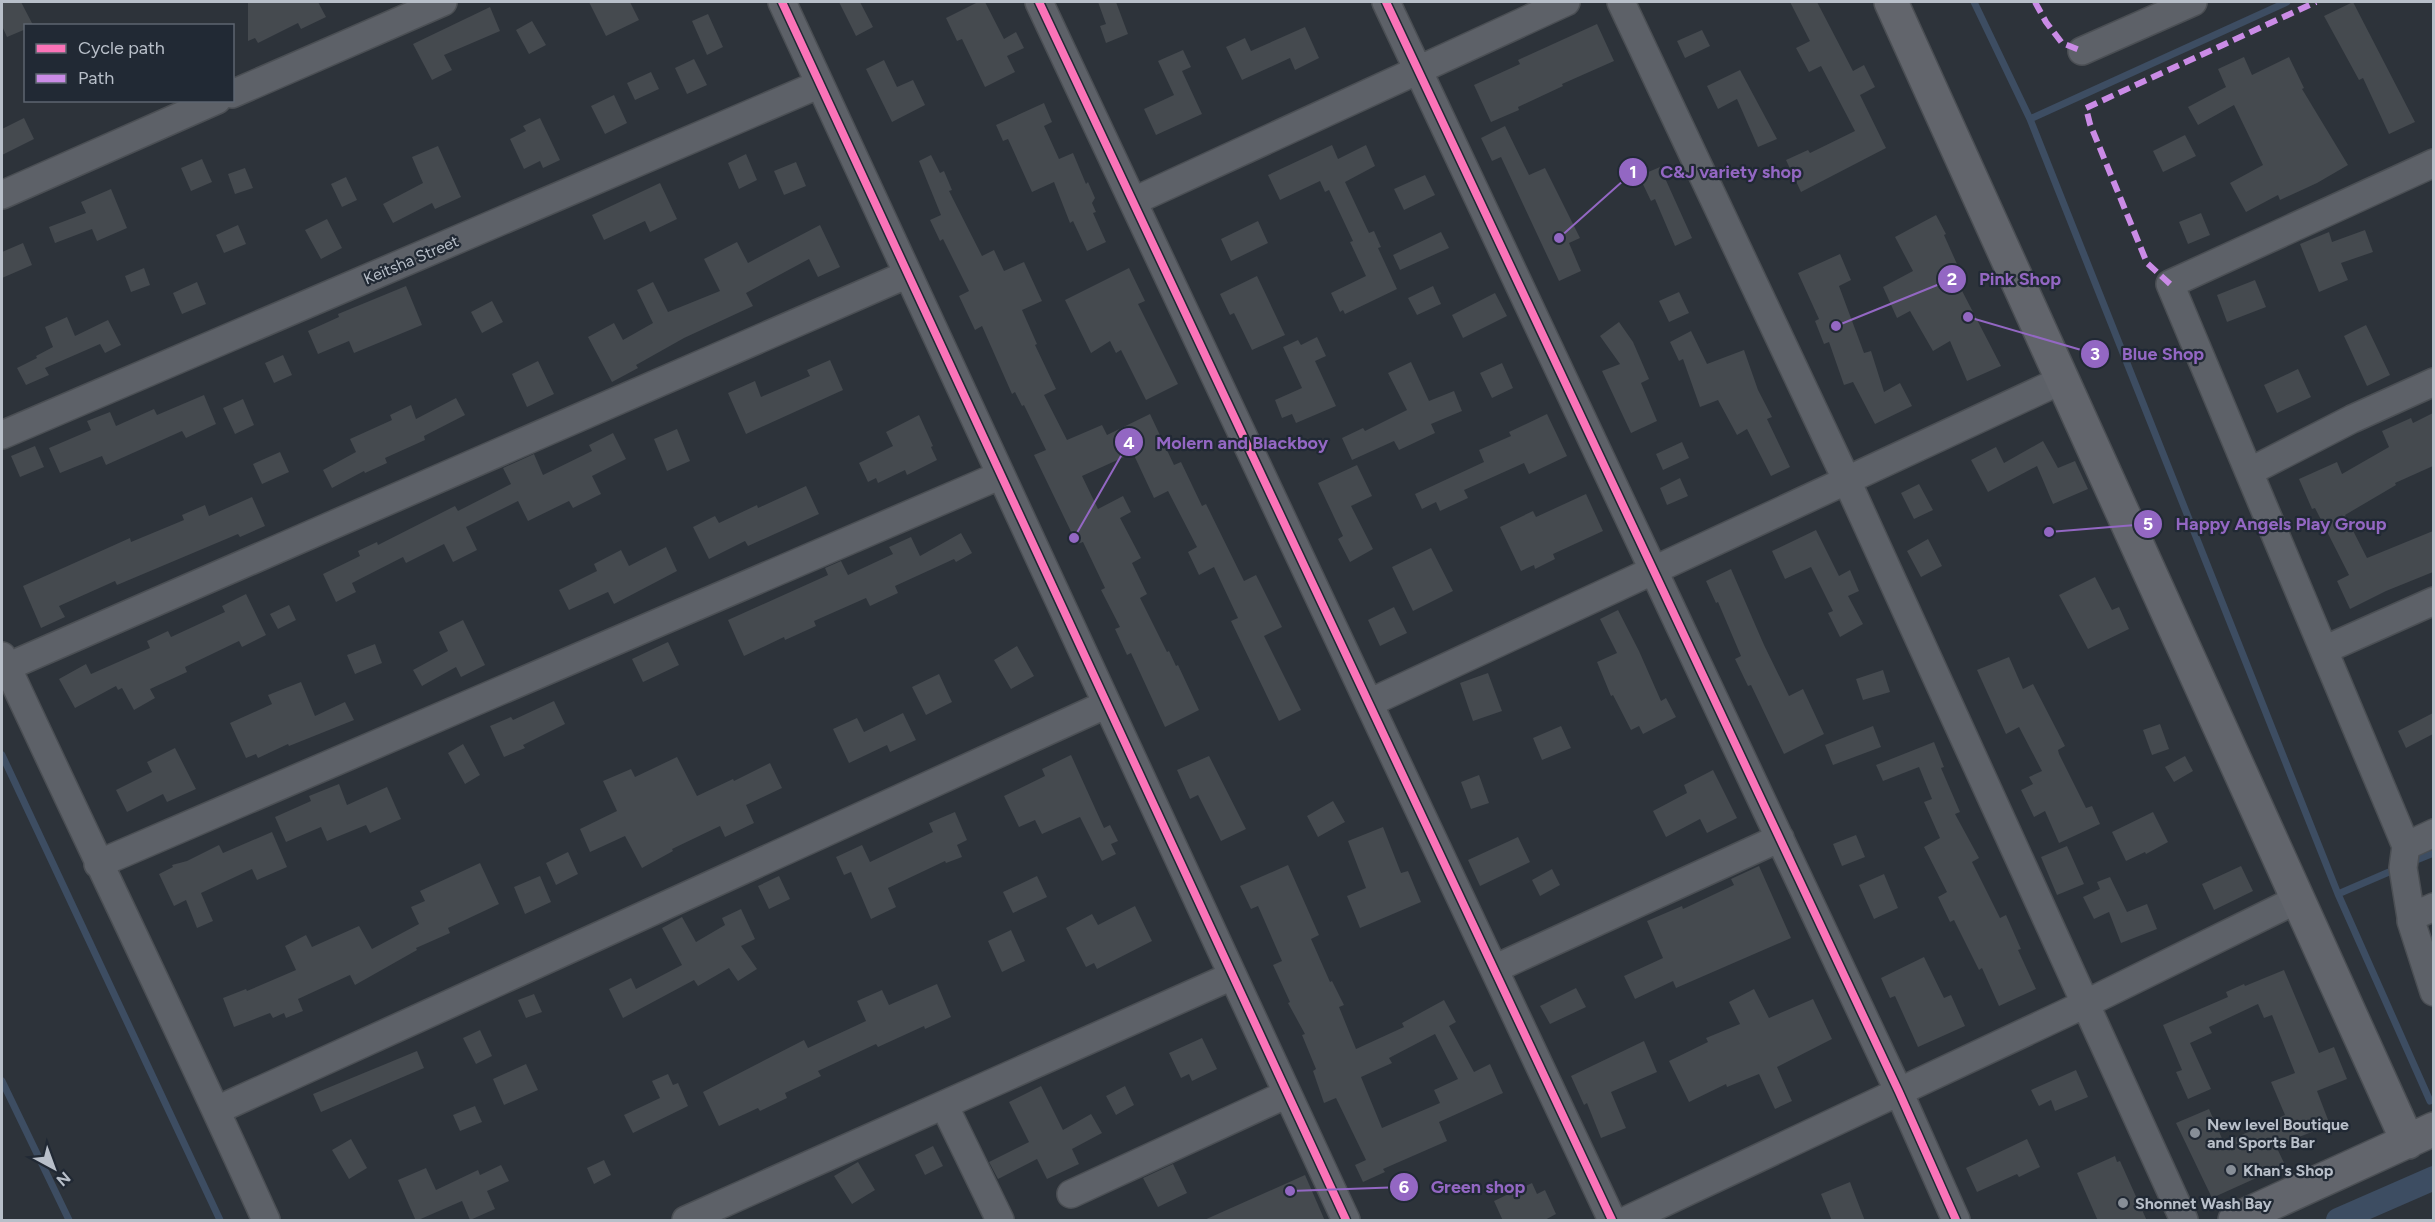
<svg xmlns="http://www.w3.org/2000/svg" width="2435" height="1222" font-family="Figtree,sans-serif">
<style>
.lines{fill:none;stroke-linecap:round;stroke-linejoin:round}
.stream{stroke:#3d4d62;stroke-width:7}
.canal{stroke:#3d4d62;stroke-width:24}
.building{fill:#454a4f;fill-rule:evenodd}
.street-casing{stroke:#4b4f54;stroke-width:30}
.secondary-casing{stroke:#4b4f54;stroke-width:36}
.street{stroke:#5d6168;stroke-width:27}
.secondary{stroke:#62656c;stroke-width:33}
.quiet{stroke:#ca8be6;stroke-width:6;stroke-dasharray:12 6;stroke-linecap:butt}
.cycleway-casing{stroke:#212934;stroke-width:11}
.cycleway{stroke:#fb73b8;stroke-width:8}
.poi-dot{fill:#878e97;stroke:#212934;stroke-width:2}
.labels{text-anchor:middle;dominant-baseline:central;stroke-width:4.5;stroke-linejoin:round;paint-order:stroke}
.street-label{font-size:16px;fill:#b8bfc9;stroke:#212934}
.poi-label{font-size:16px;font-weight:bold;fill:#b8bfc9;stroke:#212934;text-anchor:start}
.leader{fill:none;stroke:#9367c3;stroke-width:2}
.callout-dot{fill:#9367c3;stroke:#212934;stroke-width:2}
.mark-label{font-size:18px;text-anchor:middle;font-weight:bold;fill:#fff}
.callout-label{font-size:18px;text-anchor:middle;font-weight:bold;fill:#9367c3;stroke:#212934;stroke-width:4.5;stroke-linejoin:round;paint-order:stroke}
</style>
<rect width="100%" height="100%" fill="#2d333a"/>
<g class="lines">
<path class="stream" d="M1974,2L2030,119L2338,894L2430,1101
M2030,119L2287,2
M2,755L220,1220
M2409,863L2434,853
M2338,894L2396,869
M2,1081L69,1220"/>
<path class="canal" d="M2338,1220L2434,1178"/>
</g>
<path class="building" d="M2,2H21L33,25L26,26V29L7,37L2,26Z
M248,2H318L326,17L301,29L298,23L258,43L255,38L248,41Z
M589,2H630L639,20L606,36Z
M839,2H860L873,27L856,36Z
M978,2H985L1004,39L1016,32L1024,48L1007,56L1015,72L985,87L962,39L957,41L946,18Z
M1098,2H1116L1128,34L1106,43L1100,26L1106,24Z
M1790,2H1817L1853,71L1864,65L1875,87L1860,95L1886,148L1801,192L1786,160L1808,150L1810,153L1855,131L1821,66L1809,72L1796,48L1810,41Z
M2353,2L2415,122L2389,134L2363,78L2359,80L2324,16Z
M490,7L500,31L444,55L452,70L432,80L413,44Z
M708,14L723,47L707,55L692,21Z
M532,21L546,45L529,54L516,30Z
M1597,24L1614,61L1562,84L1563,86L1518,107L1519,110L1491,122L1474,85L1520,64L1518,60Z
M1305,27L1319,58L1295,70L1290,58L1242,80L1226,47L1245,38L1251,51Z
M1702,30L1710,46L1685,58L1677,41Z
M1183,50L1191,67L1182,71L1202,114L1156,135L1144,109L1174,95L1158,61Z
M2244,57L2252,75L2289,57L2304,88L2302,89L2348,165L2317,183L2280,200L2278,195L2246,212L2230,183L2263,165L2234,105L2198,125L2188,107L2226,87L2218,69Z
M694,59L707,85L687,94L675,68Z
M884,60L897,87L913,80L925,105L892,122L866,69Z
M1740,70L1777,139L1758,147L1737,99L1718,109L1707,86Z
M651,72L659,89L635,100L627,83Z
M614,95L627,123L605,134L591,106Z
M1044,103L1052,122L1044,126L1059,159L1073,153L1086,184L1088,182L1095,198L1092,203L1096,212L1093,213L1106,242L1087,251L1073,221L1070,223L1054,182L1032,192L1008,139L1003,141L996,125Z
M24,118L34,139L2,155V129Z
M540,118L560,160L543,168L540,161L524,169L510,139L526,131L523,126Z
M1505,126L1529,175L1545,168L1580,238L1569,243L1581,271L1559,281L1501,157L1492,161L1481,138Z
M2185,135L2196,156L2163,172L2153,151Z
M1332,145L1338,159L1366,145L1375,166L1345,182L1369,233L1374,231L1381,247L1378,248L1397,289L1345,314L1343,310L1340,312L1331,293L1366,276L1350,242L1353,241L1329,190L1325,192L1320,181L1280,200L1268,175Z
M438,146L461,197L435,209L432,203L393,223L383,204L423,183L412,157Z
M746,154L757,180L739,189L728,163Z
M931,155L940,173L944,171L952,190L949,191L982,256L994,250L1004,271L1024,262L1042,301L1022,310L1037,344L1035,345L1056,389L1044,395L1067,440L1102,425L1107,435L1150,414L1174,465L1181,462L1202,506L1206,504L1244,581L1256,575L1282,627L1264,636L1301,710L1279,721L1231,621L1238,618L1214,567L1199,575L1188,552L1197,547L1168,491L1154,498L1133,453L1082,476L1098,509L1123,496L1131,512L1120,518L1141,558L1132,563L1147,594L1140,598L1167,652L1169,651L1176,666L1178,665L1199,710L1165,727L1131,653L1127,655L1115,629L1120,627L1101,590L1105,588L1083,542L1077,544L1034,455L1046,450L1024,405L1022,406L1015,392L1012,394L982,326L975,330L959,296L969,291L943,239L940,241L930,220L941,215L919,161Z
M202,159L212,182L191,191L181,168Z
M796,162L806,186L784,195L774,171Z
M1660,167L1692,238L1675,246L1655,199L1651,201L1639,176Z
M245,168L253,188L235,194L228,174Z
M1425,175L1435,195L1404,210L1394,189Z
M346,177L357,200L342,207L331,184Z
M660,183L677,219L650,232L645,221L604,240L592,215Z
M111,189L127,228L97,241L92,229L55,243L49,227L86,213L81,202Z
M2201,213L2210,235L2188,244L2179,222Z
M1936,215L1946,234L1944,235L1965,282L1959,285L2001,366L1967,381L1950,341L1933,351L1910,311L1897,318L1883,287L1913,271L1895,237Z
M327,219L342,248L321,259L305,230Z
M1258,221L1268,243L1231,261L1221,239Z
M238,225L246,244L224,253L216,235Z
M820,225L840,267L818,277L809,259L746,293L753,306L684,338L636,365L638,368L612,382L588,337L614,323L623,340L653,323L637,290L653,282L668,312L720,291L704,259L737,242L748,263Z
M2365,230L2373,252L2341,263L2348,280L2319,292L2300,244L2329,232L2332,242Z
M1441,232L1449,248L1400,270L1393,255Z
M23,243L32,265L2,278V252Z
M1840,254L1851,280L1839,286L1864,353L1871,351L1884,392L1900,383L1912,406L1875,424L1853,382L1844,385L1829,342L1824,344L1815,321L1819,319L1798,273Z
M144,268L150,285L131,292L125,276Z
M1129,268L1145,301L1138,304L1178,384L1146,400L1121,350L1116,353L1110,341L1091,353L1065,300Z
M1257,276L1285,335L1252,350L1234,313L1230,315L1220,294Z
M2255,280L2266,307L2227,322L2217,295Z
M197,282L206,304L182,314L173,293Z
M406,286L422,325L354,353L349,341L318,354L308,331L339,317L338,314Z
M1433,286L1441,304L1417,315L1408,298Z
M1679,292L1689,313L1669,322L1659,301Z
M1495,293L1507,316L1463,338L1452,315Z
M492,301L503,322L482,333L471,312Z
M67,317L75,336L108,320L121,345L105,353L100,344L45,368L49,375L26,385L17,368L37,358L36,356L53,347L45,327Z
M1619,322L1633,342L1649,379L1641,383L1657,421L1631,433L1602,371L1620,364L1600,336Z
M2366,325L2390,375L2367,386L2344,336Z
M1691,331L1707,364L1744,350L1758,390L1772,417L1767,419L1790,467L1771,476L1747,429L1737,435L1718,400L1700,407L1683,359L1679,361L1670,342Z
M1317,337L1326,356L1315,361L1336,406L1296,423L1292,414L1282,418L1275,400L1302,388L1283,347L1298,340L1301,345Z
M283,355L292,375L274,383L265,363Z
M830,360L843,390L746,434L728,393L755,381L761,397L810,376L807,370Z
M538,361L554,394L527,407L512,374Z
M1411,362L1429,401L1454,391L1462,411L1431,424L1435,433L1399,450L1394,441L1352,460L1342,438L1363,428L1365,431L1407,410L1388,373Z
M1502,363L1513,388L1492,398L1480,373Z
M2298,369L2311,397L2277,413L2264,385Z
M204,395L216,424L186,438L182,431L106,465L102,456L60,473L49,448L91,430L87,421L110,412L116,426L154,409L157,415Z
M456,398L465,415L424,436L425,440L385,458L387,463L365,473L364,471L332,488L323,470L356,452L350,439L392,420L390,415L411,405L416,419Z
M243,399L254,425L235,434L223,408Z
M2433,413V466L2395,483L2396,485L2345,515L2367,558L2433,531V572L2386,591L2350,609L2337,581L2349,575L2315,508L2312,509L2299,479L2337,462L2342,474L2389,447L2382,431L2411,418L2413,423Z
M1547,414L1567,456L1529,474L1524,463L1464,490L1468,498L1440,511L1436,502L1422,509L1415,494L1484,462L1479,450L1511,436L1509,432Z
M919,415L933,446L931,447L937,460L907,475L905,470L878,483L876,478L868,482L859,463L893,446L886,432Z
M677,429L690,461L667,471L654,439Z
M613,433L626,459L592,476L601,494L573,508L569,501L528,521L518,501L466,527L477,550L453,562L444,544L406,563L403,557L352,583L356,592L336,602L323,574L360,556L358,551L377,542L378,545L455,506L458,511L511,484L503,468L534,454L543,475L592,451L589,445Z
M2043,441L2058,468L2075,461L2088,489L2053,504L2037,466L1988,492L1971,460L1996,447L2004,463Z
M1682,442L1689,458L1663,470L1656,454Z
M35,446L44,467L20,477L11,456Z
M280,452L289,472L262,484L253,464Z
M1357,465L1372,496L1351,506L1373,549L1350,562L1338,539L1343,536L1318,483Z
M1680,478L1688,496L1667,505L1660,488Z
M1919,484L1933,510L1914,519L1901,493Z
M806,486L819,514L748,546L745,541L709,559L693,527L715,516L719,523L757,505L758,508Z
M1586,494L1603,531L1553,554L1555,559L1535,569L1534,565L1521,571L1500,527L1533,511L1536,517Z
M252,497L265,526L240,537L238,534L117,585L115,581L59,606L65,617L41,628L23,586L130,538L131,542L184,520L182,515L205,505L209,516Z
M1816,530L1839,576L1850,570L1859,591L1848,596L1863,624L1840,637L1828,613L1833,611L1811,567L1785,579L1772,551Z
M961,533L972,553L956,562L954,559L895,586L898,593L870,606L866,598L814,621L816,626L785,640L784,637L744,656L728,620L828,575L825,568L841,561L848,575L893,554L889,547L911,537L920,556Z
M1928,539L1942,566L1921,577L1907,551Z
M666,547L677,571L614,604L608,592L569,610L559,590L597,571L594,564L621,550L629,566Z
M1431,548L1453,591L1413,611L1392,567Z
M1731,569L1764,645L1789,696L1803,689L1824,734L1784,754L1751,685L1748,686L1735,659L1741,656L1718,602L1716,603L1706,581Z
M2095,577L2112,610L2119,607L2129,629L2088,649L2059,595Z
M246,594L266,635L242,647L239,641L185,667L187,672L150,689L155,698L134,710L122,688L118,690L116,686L75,708L59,679L86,664L91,674L150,648L147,641L168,631L171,637L225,612L222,606Z
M289,605L296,620L278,629L270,614Z
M1394,607L1407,633L1380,646L1368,620Z
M1618,610L1639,651L1661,701L1666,698L1676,717L1643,734L1639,726L1631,730L1613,695L1611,696L1597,662L1617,653L1600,619Z
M463,620L485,665L461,677L456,667L422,686L413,670L448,651L439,632Z
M668,642L679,665L643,682L632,659Z
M375,644L382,663L355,674L347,655Z
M1017,646L1034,676L1011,689L994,660Z
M2009,657L2023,689L2033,684L2065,746L2058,750L2059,754L2086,808L2092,806L2100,824L2059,843L2045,811L2034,817L2021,790L2033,784L2029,777L2042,771L2019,727L2006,734L1977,670Z
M1883,670L1890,692L1863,700L1856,679Z
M1488,673L1502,711L1473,721L1460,683Z
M939,674L952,702L926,715L912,687Z
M301,682L315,716L345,702L354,720L289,746L288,744L258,758L256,754L246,758L230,723L272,704L268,695Z
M554,701L565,724L523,745L525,748L504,757L490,726L511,717L513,720Z
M903,713L916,740L890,752L887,745L849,763L833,729L857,718L864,732Z
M2433,713V734L2406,748L2398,731Z
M2160,724L2169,749L2152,755L2143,730Z
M1561,726L1571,748L1542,760L1533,738Z
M1873,726L1881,747L1833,765L1825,745Z
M1934,742L1944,767L1941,768L1960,812L1955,814L1979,858L1972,862L2000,918L2006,915L2021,949L2018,950L2036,989L1999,1006L1982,968L1979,970L1954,920L1950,922L1938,897L1947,892L1924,847L1940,838L1924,802L1932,799L1919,767L1883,781L1876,765Z
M463,744L480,775L465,784L448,753Z
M175,748L196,789L167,802L163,794L127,812L116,790L152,772L147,762Z
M1071,755L1104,828L1110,825L1118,841L1111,844L1116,854L1102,861L1080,817L1042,834L1035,820L1019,827L1004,796L1045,776L1042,769Z
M1209,756L1246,829L1221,841L1198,795L1190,799L1177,770Z
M2185,756L2193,771L2174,782L2165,767Z
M677,757L697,796L733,779L734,781L770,763L782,788L746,805L754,823L725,837L720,826L672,849L673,851L642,868L625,836L590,852L580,829L617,811L603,781L631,769L635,777Z
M1713,770L1737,818L1707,833L1700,819L1666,837L1653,811L1687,793L1684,785Z
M1479,775L1489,803L1471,809L1461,782Z
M339,784L347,805L387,787L401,819L370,833L366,825L327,841L321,827L286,842L275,817L311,801L309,796Z
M1333,801L1345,822L1318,837L1307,816Z
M955,812L967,840L957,845L962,857L946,863L945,861L888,888L896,907L871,919L851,872L844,875L836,857L862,845L870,862L933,832L929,823Z
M2153,812L2168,842L2146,854L2145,852L2126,861L2112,832Z
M1383,827L1401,873L1408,871L1421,902L1360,928L1347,896L1366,888L1348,841Z
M272,832L287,867L257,880L252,869L201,893L213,921L197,928L186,900L174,906L159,874L173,867L172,865L187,861L219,845L223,853Z
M1856,835L1865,857L1842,866L1833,844Z
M1518,837L1530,862L1480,886L1468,860Z
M2067,846L2084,884L2057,895L2041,857Z
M568,852L578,874L556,885L546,863Z
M480,863L499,904L448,928L450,933L416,948L417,950L355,985L350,975L298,999L303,1011L286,1018L284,1013L273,1018L270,1013L234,1027L223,998L246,989L247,991L296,970L285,946L306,935L312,947L359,926L372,949L419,924L411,907L425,901L420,891Z
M1288,865L1319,935L1311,939L1330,982L1332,981L1344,1005L1339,1007L1356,1049L1404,1027L1402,1023L1444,1000L1456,1022L1449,1026L1474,1072L1490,1064L1503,1093L1439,1122L1447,1141L1383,1169L1385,1172L1363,1182L1355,1165L1366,1160L1336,1098L1324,1103L1313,1071L1316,1069L1302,1035L1305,1034L1288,1003L1290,1002L1273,965L1282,961L1258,906L1251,909L1240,886ZM1435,1034L1458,1079L1434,1090L1440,1103L1382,1128L1361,1077L1392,1063L1389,1058Z
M1759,866L1791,938L1676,988L1673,981L1635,999L1624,976L1663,958L1647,921L1682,906L1683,909L1734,885L1731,879Z
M2241,866L2253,891L2214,910L2202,884Z
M1552,869L1560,885L1540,896L1532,880Z
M1884,874L1898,908L1874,919L1859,885Z
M540,876L551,902L525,914L514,887Z
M779,876L790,899L769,909L758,886Z
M1037,876L1047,897L1013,913L1003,892Z
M2110,877L2127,912L2147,904L2157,929L2121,943L2109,912L2094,919L2083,897L2100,889L2097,882Z
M1135,906L1152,941L1097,969L1094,963L1086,967L1066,928L1092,914L1098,925Z
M741,909L755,939L741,946L757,969L738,981L729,968L698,986L694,980L623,1018L609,989L631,978L636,989L682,965L662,928L682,917L696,942L725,925L722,918Z
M1011,930L1025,961L1002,972L988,941Z
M1924,957L1944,998L1951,995L1965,1026L1918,1047L1895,996L1890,998L1881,978Z
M2284,970L2319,1053L2334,1047L2347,1079L2317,1091L2330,1125L2276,1146L2285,1165L2212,1198L2176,1123L2209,1109L2224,1143L2285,1115L2271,1082L2295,1073L2272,1015L2264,1018L2258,1004L2209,1027L2212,1033L2190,1043L2211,1089L2188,1099L2176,1072L2182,1070L2163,1025L2228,997L2226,992L2244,984L2245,986Z
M937,984L951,1017L925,1029L924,1026L878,1047L876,1044L818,1071L821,1076L785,1093L787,1098L760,1111L758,1108L719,1126L703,1092L804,1040L808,1048L866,1021L857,1001L882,990L889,1005Z
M1576,988L1586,1007L1550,1024L1540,1006Z
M1754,989L1769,1018L1813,999L1832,1039L1777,1067L1792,1101L1775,1109L1759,1074L1727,1087L1726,1084L1689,1102L1669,1061L1708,1042L1706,1038L1740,1024L1729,1002Z
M534,994L542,1012L526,1018L518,1000Z
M480,1030L492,1056L476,1064L463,1038Z
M1202,1038L1217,1069L1192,1081L1189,1074L1181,1078L1169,1053Z
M1644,1041L1657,1072L1611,1092L1626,1128L1601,1138L1587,1103L1584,1105L1571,1076Z
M417,1051L424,1068L321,1112L313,1094Z
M526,1064L538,1090L504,1105L493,1079Z
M2076,1070L2088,1097L2055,1111L2051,1100L2039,1106L2031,1090Z
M668,1074L673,1085L678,1083L688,1106L633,1133L624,1115L660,1098L652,1081Z
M1041,1086L1063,1130L1091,1114L1102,1133L1072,1149L1079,1164L1047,1179L1037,1159L998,1179L989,1162L1029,1142L1009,1102Z
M1125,1086L1134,1105L1116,1115L1106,1096Z
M475,1106L482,1122L460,1131L453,1115Z
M351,1139L367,1168L349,1179L332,1150Z
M2027,1139L2040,1167L2019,1177L2017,1174L1977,1192L1966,1168Z
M933,1146L943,1166L925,1175L915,1155Z
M2115,1156L2117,1162L2120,1161L2147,1221H2098L2077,1173Z
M604,1160L611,1175L594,1184L587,1168Z
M858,1162L875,1190L852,1204L834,1176Z
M1173,1164L1187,1193L1158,1207L1143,1178Z
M501,1165L509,1181L487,1191L495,1209L470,1220L462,1201L416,1221L398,1180L426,1168L436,1190L478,1170L480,1175Z
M1305,1175L1325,1221H1202Z
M1850,1182L1865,1221H1832L1821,1194Z
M1532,1183L1537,1194L1545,1190L1556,1214L1543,1221H1503L1494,1201Z"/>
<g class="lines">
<defs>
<path id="street" d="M782,2L1346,1220
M1039,2L1612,1220
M1386,2L1899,1092L1956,1220
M1621,2L1847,481L2184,1220
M2082,51L2193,2
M232,94L443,2
M2,195L217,100
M1134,201L1566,2
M2,435L820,84
M2249,472L2352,419L2434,382
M2324,650L2434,601
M2,656C89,844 181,1031 266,1220
M7,667L908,274
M1369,703L2062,380
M2406,846L2434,833
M98,864L1001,475
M2434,907L2411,917V921L2434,992
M2411,917L2403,868L2406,846L2170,284L2434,163
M1494,969L1780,838
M944,1105L1000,1220
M217,1110L1107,704
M1071,1194L1287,1094
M686,1220L1232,976
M1627,1220L2085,1004L2298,899"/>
<path id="secondary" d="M1891,2L2408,1142
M2235,1220L2434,1129"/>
</defs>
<use href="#street" class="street-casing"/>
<use href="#secondary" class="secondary-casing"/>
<use href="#street" class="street"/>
<use href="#secondary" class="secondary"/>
<path class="quiet" d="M2035,2L2046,22L2062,43L2082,51
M2170,284L2147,263L2090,124L2086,108L2316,2"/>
<defs>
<path id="cycleway" d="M782,2L1346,1220
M1039,2L1612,1220
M1386,2L1899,1092L1956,1220"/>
</defs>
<use href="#cycleway" class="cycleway-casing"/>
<use href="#cycleway" class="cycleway"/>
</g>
<g class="poi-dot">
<circle cx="2195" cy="1133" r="6"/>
<circle cx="2231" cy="1170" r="6"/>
<circle cx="2123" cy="1203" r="6"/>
</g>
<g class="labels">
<g class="street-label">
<text transform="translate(411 260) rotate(-23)">Keitsha Street</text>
</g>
<g class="poi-label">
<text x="2207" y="1124">New level Boutique<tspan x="2207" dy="18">and Sports Bar</tspan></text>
<text x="2243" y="1170">Khan's Shop</text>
<text x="2135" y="1203">Shonnet Wash Bay</text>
</g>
</g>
<path class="leader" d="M1559 238L1633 172M1836 326L1952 279M1968 317L2095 354M1074 538L1129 442M2049 532L2148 524M1290 1191L1404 1187"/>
<g class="callout-dot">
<circle cx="1559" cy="238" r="6"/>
<circle cx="1836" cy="326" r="6"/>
<circle cx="1968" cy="317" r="6"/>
<circle cx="1074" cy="538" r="6"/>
<circle cx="2049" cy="532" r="6"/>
<circle cx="1290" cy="1191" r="6"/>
<circle cx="1633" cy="172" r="15"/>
<circle cx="1952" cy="279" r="15"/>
<circle cx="2095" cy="354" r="15"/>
<circle cx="1129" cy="442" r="15"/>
<circle cx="2148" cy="524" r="15"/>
<circle cx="1404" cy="1187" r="15"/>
</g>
<g class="mark-label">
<text x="1633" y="178">1</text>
<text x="1952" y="285">2</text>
<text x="2095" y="360">3</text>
<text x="1129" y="449">4</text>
<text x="2148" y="530">5</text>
<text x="1404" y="1193">6</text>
</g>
<g class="callout-label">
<text x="1731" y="178">C&amp;J variety shop</text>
<text x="2020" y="285">Pink Shop</text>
<text x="2163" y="360">Blue Shop</text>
<text x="1242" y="449">Molern and Blackboy</text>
<text x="2281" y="530">Happy Angels Play Group</text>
<text x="1478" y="1193">Green shop</text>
</g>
<rect width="2435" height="1222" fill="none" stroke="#b8bfc9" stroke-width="6"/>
<rect x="24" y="24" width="210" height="78" fill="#212934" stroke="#5d6570" stroke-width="1.5"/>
<rect x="36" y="44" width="30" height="9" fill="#fb73b8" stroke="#5d6570" stroke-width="1.5"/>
<text x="78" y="54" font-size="18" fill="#b8bfc9">Cycle path</text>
<rect x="36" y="74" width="30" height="9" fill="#ca8be6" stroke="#5d6570" stroke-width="1.5"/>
<text x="78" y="84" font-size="18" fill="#b8bfc9">Path</text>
<g transform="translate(54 1168) rotate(139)" stroke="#212934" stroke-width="4.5" paint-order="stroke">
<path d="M0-4.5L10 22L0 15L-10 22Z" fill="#b8bfc9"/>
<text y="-9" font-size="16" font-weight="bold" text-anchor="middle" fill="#b8bfc9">N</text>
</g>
</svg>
